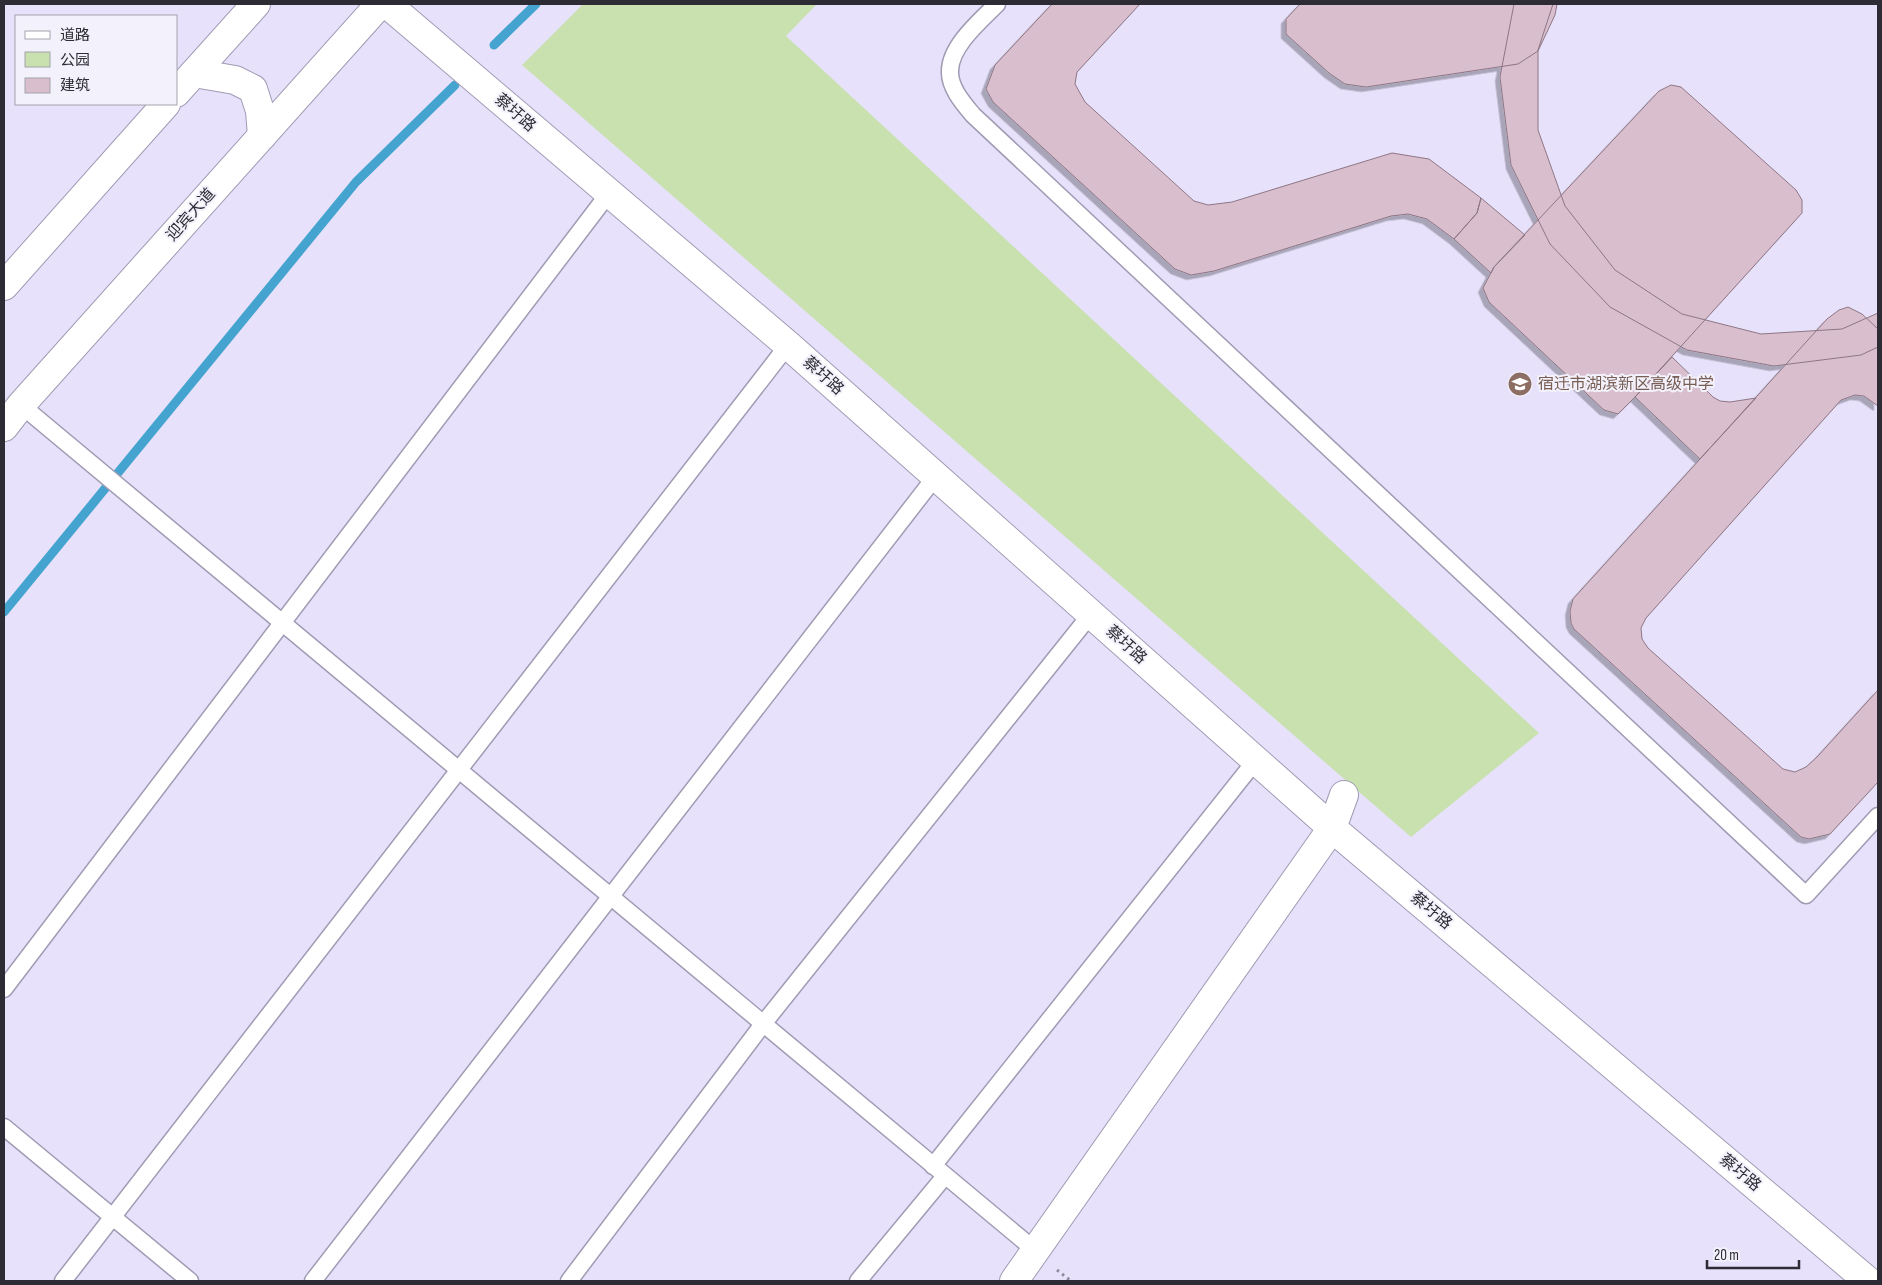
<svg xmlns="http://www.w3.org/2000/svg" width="1882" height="1285" font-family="'Sofia Sans Condensed','Noto Sans SC',sans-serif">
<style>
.green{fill:#c8e1af}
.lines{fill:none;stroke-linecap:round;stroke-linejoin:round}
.stream{stroke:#44a4cf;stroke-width:9}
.building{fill:#d9bfce;stroke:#8e7684;filter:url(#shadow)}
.service-casing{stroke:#a09bb3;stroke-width:19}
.minor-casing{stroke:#a09bb3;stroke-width:30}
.primary-casing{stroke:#a09bb3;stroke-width:30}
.trunk-casing{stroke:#a09bb3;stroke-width:30}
.path{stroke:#8f8b9d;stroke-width:3;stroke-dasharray:2.5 4;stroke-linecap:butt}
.service{stroke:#fff;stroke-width:16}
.minor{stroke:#fff;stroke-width:28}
.primary{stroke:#fff;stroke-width:28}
.trunk{stroke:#fff;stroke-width:28}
.labels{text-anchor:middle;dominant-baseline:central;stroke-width:4;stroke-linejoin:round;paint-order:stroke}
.street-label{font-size:16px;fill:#2d2b34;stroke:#f3f1fb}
.education-label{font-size:16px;fill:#785e54;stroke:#f3f1fb;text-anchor:start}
</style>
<defs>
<filter id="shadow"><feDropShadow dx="-4.5" dy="4.5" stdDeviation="0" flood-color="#0004"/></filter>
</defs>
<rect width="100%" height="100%" fill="#e7e1fb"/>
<path class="green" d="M583,4H817L786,36L1539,733L1411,837L522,65Z"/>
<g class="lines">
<path class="stream" d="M494,45L536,4
M4,612L356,182L455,85"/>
</g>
<path class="building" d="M1052,4H1140L1077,72L1075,84L1085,102L1194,201L1208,205L1232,202L1392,153L1429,159L1481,198L1477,213L1454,239L1427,219L1408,214L1391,216L1214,271L1191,275L1175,269L993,102L986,89L995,65Z
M1300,4H1557L1555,15L1538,51L1518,64L1366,87L1345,84L1329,73L1286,34V19Z
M1514,4H1553L1538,50V130L1565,206L1615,270L1682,314L1761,334L1842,329L1878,313V347L1861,355L1774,366L1687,350L1610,307L1550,244L1511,165L1500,77Z
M1671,85L1681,87L1796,190L1802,200V213L1635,397L1618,414L1604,410L1489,302L1483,288L1494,267L1659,91Z
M1481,198L1525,235L1494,267L1491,273L1454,239L1477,213Z
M1848,307L1862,314L1878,329V406L1864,396L1855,395L1841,400L1646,618L1641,628L1642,639L1648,648L1783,769L1795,772L1806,767L1817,757L1878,690V782L1830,834L1809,839L1801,837L1574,629L1571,623L1570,611L1573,599L1827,319L1839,310Z
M1672,357L1713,397L1720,401L1730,402L1756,398L1700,459L1635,397Z"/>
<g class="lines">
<defs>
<path id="service" d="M997,4C981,20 950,46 950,71C949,87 963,103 973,115L1806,895L1878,816
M21,405L1036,1251
M4,989L609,193
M4,1127L190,1281
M933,1166L1256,760
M63,1281L788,345
M313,1281L936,476
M569,1281L763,1024L1091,614
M858,1281L945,1176"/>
<path id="minor" d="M387,4L788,345L1332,828L1868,1281
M1014,1281L1332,828L1344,795"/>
<path id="primary" d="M194,73L235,80L253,89L260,111L262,136"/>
<path id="trunk" d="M176,93L256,4
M4,286L166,104
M4,427L21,405L380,4"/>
</defs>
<use href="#service" class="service-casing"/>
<use href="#minor" class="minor-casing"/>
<use href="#primary" class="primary-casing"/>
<use href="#trunk" class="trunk-casing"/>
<path class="path" d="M1057,1270L1071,1281"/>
<use href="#service" class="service"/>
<use href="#minor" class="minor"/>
<use href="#primary" class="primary"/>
<use href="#trunk" class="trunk"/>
</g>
<defs>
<symbol id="school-disc" viewBox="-11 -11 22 22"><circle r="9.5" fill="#8d6e63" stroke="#f3f1fb"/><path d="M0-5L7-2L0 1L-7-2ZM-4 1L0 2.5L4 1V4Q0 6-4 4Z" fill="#fff"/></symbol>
</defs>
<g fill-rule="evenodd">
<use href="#school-disc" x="1506" y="370" width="28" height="28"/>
</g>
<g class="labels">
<g class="street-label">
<text transform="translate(515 113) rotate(41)">蔡圩路</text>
<text transform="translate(191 215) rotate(-48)">迎宾大道</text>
<text transform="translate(823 376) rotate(42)">蔡圩路</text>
<text transform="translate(1126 645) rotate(42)">蔡圩路</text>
<text transform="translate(1431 911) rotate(40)">蔡圩路</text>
<text transform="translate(1740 1173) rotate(40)">蔡圩路</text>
</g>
<g class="education-label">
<text x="1538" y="384">宿迁市湖滨新区高级中学</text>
</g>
</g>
<rect width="1882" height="1285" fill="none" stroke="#2d2b34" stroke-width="10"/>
<rect x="15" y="15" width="162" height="90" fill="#f3f1fb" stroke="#a4a2ab"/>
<rect x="25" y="31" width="25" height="8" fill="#ffffff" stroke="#a4a2ab"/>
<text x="60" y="40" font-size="15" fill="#2d2b34">道路</text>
<rect x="25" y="52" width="25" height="15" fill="#c8e1af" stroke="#a4a2ab"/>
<text x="60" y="65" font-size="15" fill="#2d2b34">公园</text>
<rect x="25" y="78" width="25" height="15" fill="#d9bfce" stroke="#a4a2ab"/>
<text x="60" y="90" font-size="15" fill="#2d2b34">建筑</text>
<path d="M1707 1260v8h92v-8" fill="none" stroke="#2d2b34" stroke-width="2.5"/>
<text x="1714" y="1260" font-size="15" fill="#2d2b34" stroke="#f3f1fb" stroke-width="4" paint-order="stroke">20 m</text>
</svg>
